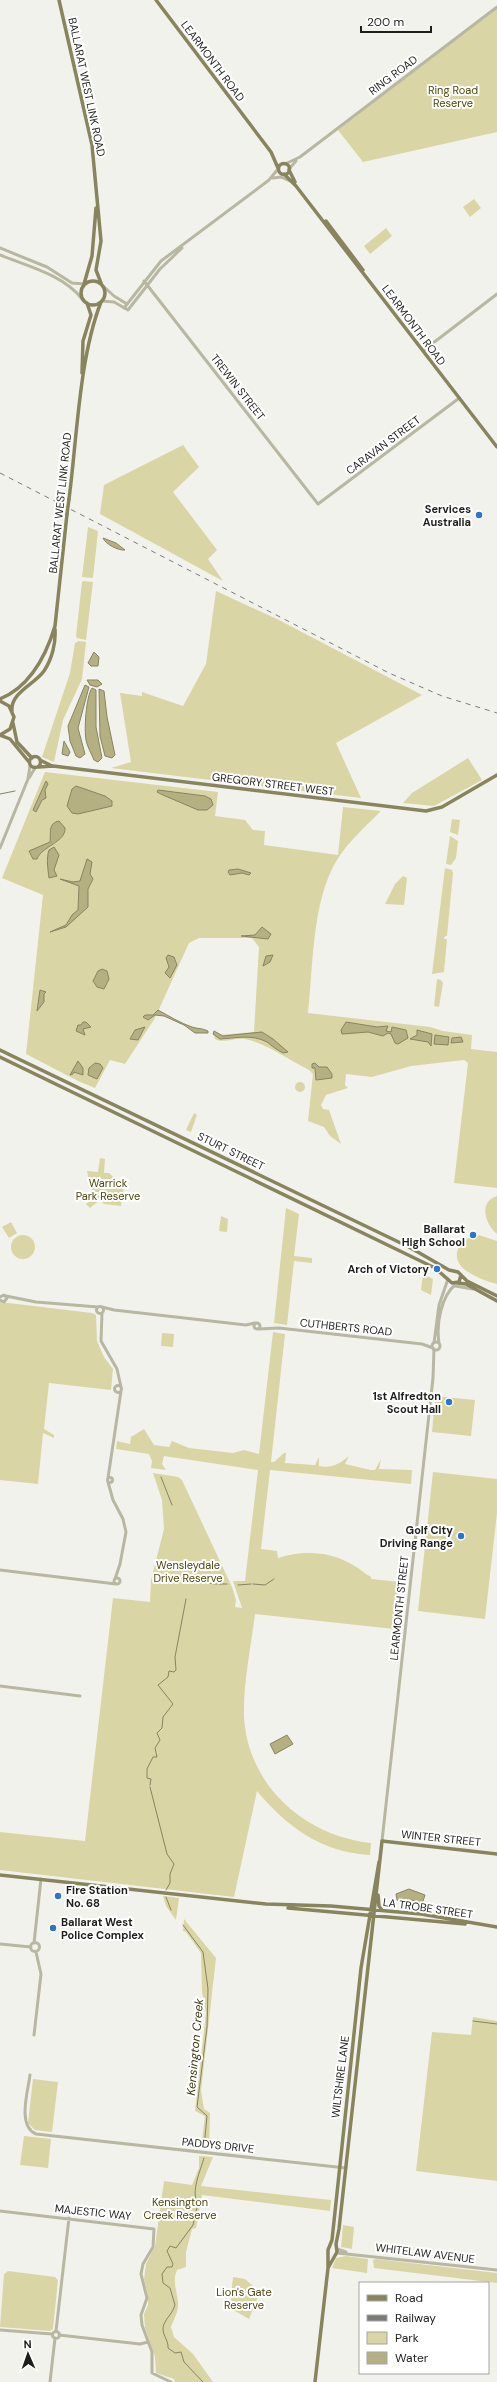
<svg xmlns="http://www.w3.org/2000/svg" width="497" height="2382" font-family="'DM Sans',sans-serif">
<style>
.green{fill:#d9d5a5}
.water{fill:#b4b081;stroke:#878463}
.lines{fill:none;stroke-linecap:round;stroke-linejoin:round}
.stream{stroke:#878463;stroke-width:1}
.minor{stroke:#b8b7a2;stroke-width:3}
.major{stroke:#88855e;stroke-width:3.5}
.rail{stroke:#7b7b78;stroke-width:1;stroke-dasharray:5 5;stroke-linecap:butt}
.major-bridge{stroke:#88855e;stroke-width:3.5}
.poi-dot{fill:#2d76c7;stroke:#fff;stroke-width:1.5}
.labels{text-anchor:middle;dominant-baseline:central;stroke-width:4;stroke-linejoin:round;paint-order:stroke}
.street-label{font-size:11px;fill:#1e1e1c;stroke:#fff}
.park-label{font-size:11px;fill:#4d470d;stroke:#fff}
.poi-label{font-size:11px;font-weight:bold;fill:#1e1e1c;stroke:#fff;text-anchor:end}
.water-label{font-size:12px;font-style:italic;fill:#3c3912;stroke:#fff}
</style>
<rect width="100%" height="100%" fill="#f2f2ed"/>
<path class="green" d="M497,8V132L363,162L338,130Z
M474,199L481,208L470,217L463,207Z
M386,228L392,236L370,254L364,246Z
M183,445L199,467L173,492L217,550L208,559L223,581L100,514L104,485Z
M88,527L98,531L93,578L82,577Z
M84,581L93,582L86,640L77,638L76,636L82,582Z
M216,591L279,620L422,695L336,743L361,798L111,768L131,762L120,693L142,696V692L183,706L206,664Z
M79,641L86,642L82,679L63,720L54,762L42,757L70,673L75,643Z
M468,758L482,780L434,806L403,803L412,793Z
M45,772L218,792L215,816L245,820L253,830L265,831L264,845L338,855L343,807L381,811C363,829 343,846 332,869C312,910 313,968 308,1013L430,1027L443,1031L472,1035L471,1049L497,1052V1188L454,1183L468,1063L464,1060L411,1066L372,1077L346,1074L345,1085L348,1088L326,1095L321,1105L323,1109L329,1110L341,1144L330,1136L324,1127L308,1121L313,1074L309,1070C291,1061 265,1043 245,1039C235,1037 224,1044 215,1039L213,1031L219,1035L254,1032L259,947L252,938H199L189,943L155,1018L125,1064L110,1060L95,1088L78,1081L26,1054L43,895L2,878Z
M452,819L460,820L458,835L450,832Z
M450,836L458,841L456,858L451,865L446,864Z
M445,868L452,870L453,873L447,936H445L444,939H447L444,972L432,974Z
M403,876L407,878L404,905L385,904L395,884Z
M437,979L441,980L443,983L439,1007L434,1006Z
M295 1087a5 5 0 1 1 10 0a5 5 0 1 1-10 0Z
M194,1113L197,1115L191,1132L186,1130Z
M100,1158L105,1159L104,1173H109L124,1187L121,1206L104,1204L100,1200L90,1208L86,1204L96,1196L90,1186L87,1171L98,1172Z
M497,1196V1234C485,1224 478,1202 497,1196Z
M286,1208L299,1214L294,1256L312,1258V1263L294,1261L287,1325L274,1323Z
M221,1216L228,1219L227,1232L219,1231Z
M11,1222L17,1233L9,1238L2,1227Z
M11 1247a12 12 0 1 1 24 0a12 12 0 1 1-24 0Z
M479,1235L497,1241V1284C487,1282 474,1276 465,1270C448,1256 460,1237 479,1235Z
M423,1274L433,1279L431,1295L421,1290Z
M0,1302L92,1313L96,1315L97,1341L104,1357L113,1369L111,1390L49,1383L44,1429L54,1435V1438L43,1433L38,1484L0,1480Z
M273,1332L285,1334L271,1462H274L284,1453H286L285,1463L315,1465L319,1457V1466C331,1469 341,1463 349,1456L345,1464L371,1470H375L381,1459L379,1469L412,1470L411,1484L270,1470L261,1549L277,1551L278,1558C303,1550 330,1551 353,1565C359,1568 365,1574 371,1577V1579L400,1582L394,1629L255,1614C251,1647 243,1683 244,1717C248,1786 305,1836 371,1843L370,1855C322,1853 286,1826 257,1791L234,1897L0,1870V1832L85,1841L113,1598L150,1602L151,1580L164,1529L162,1500L153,1473L178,1477L182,1480L232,1587L236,1600L235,1607L242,1608L233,1581H245L258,1470L164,1456L162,1464L166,1470L151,1468L152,1461L149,1454L116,1449L117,1441L130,1444L131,1437L144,1429L154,1445L169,1447L172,1441L189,1448L233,1453L244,1450L259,1454Z
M162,1333L174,1334L173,1347L161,1346Z
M435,1396L475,1400L471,1436L432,1432Z
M433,1472L497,1479V1513L485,1619L418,1611Z
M163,1896L179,1898L176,1920L166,1906Z
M184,1919L216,1958L201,2091L204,2109L210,2113L209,2149L201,2148L205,2116L195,2111L206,2013L202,1992L201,1953L186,1932L183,1931Z
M473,2017L497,2021V2181L416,2171L432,2032L471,2035Z
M33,2079L58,2082L52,2132L35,2130L28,2123Z
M24,2136L51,2139L48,2168L20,2165Z
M199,2156L213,2157L201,2186L331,2200L330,2211L202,2195L196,2228L192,2229L186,2252V2267L177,2270C172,2282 177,2290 178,2302C179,2311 174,2319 171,2327L174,2337L193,2354L213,2382H175L174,2379L156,2373L155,2357L145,2328L144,2314L148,2305V2296L144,2279L146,2264L155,2246L164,2181L192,2185L199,2168Z
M343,2225L354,2227L352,2249L341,2247Z
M346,2256L368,2259L367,2273L332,2268L336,2258Z
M376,2259L497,2273V2283L374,2268L373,2260Z
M8,2271L55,2277L58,2280L53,2329L50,2331L0,2327L4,2274Z
M233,2277L245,2279L260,2292L249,2319L230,2308Z"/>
<path class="water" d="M103,538L116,543L125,550C119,551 105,544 103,538Z
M94,652L99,657L98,666H91L88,663Z
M87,680H98L102,684L97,687L90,685Z
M85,685L89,687L78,728L85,754L80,758L76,756L70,741L68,726Z
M92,688L96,690V727L102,758L98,762L94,760C92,755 87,746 86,740C84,729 86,697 92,688Z
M99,689L104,691L107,717L115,755L112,758L105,756L100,736Z
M64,741L70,752L68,756L62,754Z
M46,781L48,784L45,790L46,798L42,800L36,812L33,810Z
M76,786L105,796L112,801V806L78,814L72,813L67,806L72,789Z
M158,790L205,796L211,799L213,805L207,810H198L163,795L157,792Z
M59,821L65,828C66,842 42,846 37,859H33L29,851L50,842C51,833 48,823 59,821Z
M54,847L59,855L54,870L57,876L49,878C48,869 46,859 49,850Z
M87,859L92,862L90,874L93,879L88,889V907L66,927L50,932L66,925L72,915L78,910L79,886L60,879L73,882L80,881Z
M238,869L251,873L249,875L242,873L230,875L228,872L229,870Z
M262,927L271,934L268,939L241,936L255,935Z
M168,955L174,957L177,965L170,978L165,973L169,967L166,958Z
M273,955L270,962L263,966L266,956Z
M102,969L107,971L109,979L104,989L97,987L93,981L98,971Z
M40,990L46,992L44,994V1002L37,1011Z
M158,1010C169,1016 180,1023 192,1027C198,1029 202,1028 208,1031V1033H195L184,1025L164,1016L155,1015L148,1020L143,1017L145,1015H153Z
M83,1022H86L91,1027L83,1029L85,1035L76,1031L78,1025H81Z
M346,1022L377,1027L388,1026L386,1031L391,1032L392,1027L406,1030L408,1038L398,1044L395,1043L391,1034L388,1033L383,1036L368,1032L342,1034L341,1030Z
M145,1027L138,1040L130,1039L135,1030Z
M417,1030L432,1034L431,1046L428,1042L410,1039L417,1035Z
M214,1031L223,1036L262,1032L273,1039L288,1052L283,1053C277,1050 272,1046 267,1042C252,1034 236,1038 220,1039L213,1034Z
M435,1035L449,1037L448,1045L434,1044Z
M461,1037L463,1042L451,1043L452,1038Z
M78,1061L83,1068V1075L74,1072L73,1074L70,1075Z
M95,1063L100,1064L103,1068L97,1079L88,1075L89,1068Z
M315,1063L319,1067H327L332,1074V1078L316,1080L315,1068H312V1064Z
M287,1735L293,1744L275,1754L270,1744Z
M409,1889L425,1895L422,1904L412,1900L401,1903L397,1900L396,1894Z"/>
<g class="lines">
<path class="stream" d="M0,794L15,791
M161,1477L172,1505
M205,1583L217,1584
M219,1584H227
M253,1584L265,1585L274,1579
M238,1585L251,1584
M150,1785L151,1779L147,1778V1769L153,1757H157L155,1748L160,1740L157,1733L162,1728L163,1717L173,1704L158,1685L168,1677L169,1671L174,1672L176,1670L175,1657L186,1599
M150,1787L167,1854L174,1864L170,1874V1883L166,1890
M166,1897L171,1910
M183,1925L203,1952L208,1989L207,2027L197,2107L207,2116L204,2148
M473,2021L497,2024
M203,2382L184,2362L181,2352L175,2353L168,2348C169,2340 160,2333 164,2324C167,2317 173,2313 175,2305L170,2288L163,2283L162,2274L167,2267H172L173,2264L167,2251L170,2246L176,2248L193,2225L198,2203C190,2193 201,2169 204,2158"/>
<path class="minor" d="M285,164L300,157L497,7
M289,169L296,161
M273,178L281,177L290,181
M0,248L47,267L72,283L84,284
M0,255C27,266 64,275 82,299
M144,281L318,504L458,399
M103,286L114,296L127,304
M102,301L114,302L128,310L160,269L182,248
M124,308L161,261L269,180L278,169
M424,350L497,294
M29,778L35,768
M0,848L28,779L30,766
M455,1286L473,1289
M6,1296L36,1302L98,1307
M0,1297L4,1295L7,1298L4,1302L0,1300
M96.5 1310a3.5 3.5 0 1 1 7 0a3.5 3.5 0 1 1-7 0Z
M102,1307L114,1310L246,1325L255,1323
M102,1313L101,1341L117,1369L121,1387
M254 1326a3 3 0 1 1 6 0a3 3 0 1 1-6 0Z
M259,1329L279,1328L422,1344L433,1348
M432 1346a4 4 0 1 1 8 0a4 4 0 1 1-8 0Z
M434,1343L439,1305L448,1279
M439,1343C436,1324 441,1296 456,1284
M114.5 1389a3.5 3.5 0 1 1 7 0a3.5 3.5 0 1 1-7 0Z
M107.5 1480a2.5 2.5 0 1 1 5 0a2.5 2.5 0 1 1-5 0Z
M108,1478L121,1391
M108,1482L113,1500L123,1519L126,1532L120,1564L115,1579
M0,1570L116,1584
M114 1581a3 3 0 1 1 6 0a3 3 0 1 1-6 0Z
M0,1686L80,1696
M382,1841L433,1378L434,1349
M30.5 1947a4.5 4.5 0 1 1 9 0a4.5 4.5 0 1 1-9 0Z
M34,1943L41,1879
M0,1944L31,1947
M34,2035L41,1974L36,1952
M30,2075C28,2091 17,2126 36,2134L346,2168
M0,2211L154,2229L153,2247L143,2264L141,2274L147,2298L141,2315L142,2325L152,2352V2373L171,2382
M337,2249L346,2252
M337,2253L497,2270
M0,2330L52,2334
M56,2331L69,2218
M52.5 2335a3.5 3.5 0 1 1 7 0a3.5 3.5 0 1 1-7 0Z
M59,2335L140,2344L148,2342
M50,2382L55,2338"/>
<path class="major" d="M59,0L92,145L101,241L96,270L101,283
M156,0L271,152L278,168
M278.5 169a5.5 5.5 0 1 1 11 0a5.5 5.5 0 1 1-11 0Z
M289,170L295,182
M284,174L296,186L497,447
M326,221L363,270
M81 293a12 12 0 1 1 24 0a12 12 0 1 1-24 0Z
M84,284L92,256L96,208
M82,373L83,341L91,315L87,303
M69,499C77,439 79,358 101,302
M0,699C31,686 46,656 55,626L67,514
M0,701L9,706L14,717L10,729L0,735
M12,711C10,693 35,684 44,671C52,659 56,643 55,629
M13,723L17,742L32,758
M0,735L10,739L29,762
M29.5 762a5.5 5.5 0 1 1 11 0a5.5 5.5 0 1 1-11 0Z
M40,760L52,766
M39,767L53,766L426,811L442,807L497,775
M0,1050L409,1247L449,1270L458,1272L467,1281L497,1296
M0,1057L435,1268L452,1283L459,1282L461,1275
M458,1283L466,1284L497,1301
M0,1875L266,1904L331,1906L421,1914L497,1927
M378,1895L379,1906L382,1910
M288,1908L465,1924
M328,2268L337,2252L336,2244L339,2229L382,1841L497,1854
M315,2382L328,2268V2250L332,2240L361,1968L379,1862"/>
<path class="rail" d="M0,473L389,673L442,696L497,713"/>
<path class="major-bridge" d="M67,514L69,499"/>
</g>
<g class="poi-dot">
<circle cx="479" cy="515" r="4"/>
<circle cx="473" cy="1235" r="4"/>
<circle cx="437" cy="1269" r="4"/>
<circle cx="449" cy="1402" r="4"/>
<circle cx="461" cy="1536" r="4"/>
<circle cx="58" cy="1896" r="4"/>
<circle cx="53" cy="1928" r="4"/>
</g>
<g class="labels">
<g class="street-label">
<text transform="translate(213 61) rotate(53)">LEARMONTH ROAD</text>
<text transform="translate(393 75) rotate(-37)">RING ROAD</text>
<text transform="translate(87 87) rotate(78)">BALLARAT WEST LINK ROAD</text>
<text transform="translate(414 325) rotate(53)">LEARMONTH ROAD</text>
<text transform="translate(238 387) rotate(52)">TREWIN STREET</text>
<text transform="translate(383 445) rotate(-37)">CARAVAN STREET</text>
<text transform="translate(60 503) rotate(-84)">BALLARAT WEST LINK ROAD</text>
<text transform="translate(273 784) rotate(7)">GREGORY STREET WEST</text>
<text transform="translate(231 1151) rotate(26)">STURT STREET</text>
<text transform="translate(346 1327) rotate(6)">CUTHBERTS ROAD</text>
<text transform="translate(399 1608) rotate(-84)">LEARMONTH STREET</text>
<text transform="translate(441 1838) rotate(6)">WINTER STREET</text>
<text transform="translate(428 1908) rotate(8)">LA TROBE STREET</text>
<text transform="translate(340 2077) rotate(-83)">WILTSHIRE LANE</text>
<text transform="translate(218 2145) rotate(6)">PADDYS DRIVE</text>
<text transform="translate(93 2212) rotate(6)">MAJESTIC WAY</text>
<text transform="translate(425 2253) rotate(7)">WHITELAW AVENUE</text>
</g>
<g class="park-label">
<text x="453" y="90">Ring Road<tspan x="453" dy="13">Reserve</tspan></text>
<text x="108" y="1183">Warrick<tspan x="108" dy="13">Park Reserve</tspan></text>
<text x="188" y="1565">Wensleydale<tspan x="188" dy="13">Drive Reserve</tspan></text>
<text x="180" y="2202">Kensington<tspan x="180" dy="13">Creek Reserve</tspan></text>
<text x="244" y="2292">Lion's Gate<tspan x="244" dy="13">Reserve</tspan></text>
</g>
<g class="poi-label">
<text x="471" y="509">Services<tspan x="471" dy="13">Australia</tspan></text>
<text x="465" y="1229">Ballarat<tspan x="465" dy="13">High School</tspan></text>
<text x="429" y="1269">Arch of Victory</text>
<text x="441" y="1396">1st Alfredton<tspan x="441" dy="13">Scout Hall</tspan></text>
<text x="453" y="1530">Golf City<tspan x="453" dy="13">Driving Range</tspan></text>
<text x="66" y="1890" text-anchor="start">Fire Station<tspan x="66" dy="13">No. 68</tspan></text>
<text x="61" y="1922" text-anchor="start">Ballarat West<tspan x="61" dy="13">Police Complex</tspan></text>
</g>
<g class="water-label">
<text transform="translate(195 2047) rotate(-85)">Kensington Creek</text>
</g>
</g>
<rect x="359" y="2282" width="130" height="92" fill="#ffffff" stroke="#a5a5a4"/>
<rect x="367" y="2295" width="20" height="6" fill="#88855e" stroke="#a5a5a4"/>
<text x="395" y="2302" font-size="12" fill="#1e1e1c">Road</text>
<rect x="367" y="2315" width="20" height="6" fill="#7b7b78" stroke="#a5a5a4"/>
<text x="395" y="2322" font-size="12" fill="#1e1e1c">Railway</text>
<rect x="367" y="2332" width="20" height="12" fill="#d9d5a5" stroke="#a5a5a4"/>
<text x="395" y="2342" font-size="12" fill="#1e1e1c">Park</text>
<rect x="367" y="2352" width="20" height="12" fill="#b4b081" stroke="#a5a5a4"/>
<text x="395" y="2362" font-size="12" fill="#1e1e1c">Water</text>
<g transform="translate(28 2354) rotate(358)" stroke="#ffffff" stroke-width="3" paint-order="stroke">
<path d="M0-3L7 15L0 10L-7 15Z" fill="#1e1e1c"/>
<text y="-6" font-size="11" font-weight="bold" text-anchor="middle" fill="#1e1e1c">N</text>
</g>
<path d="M361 26v6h70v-6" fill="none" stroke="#1e1e1c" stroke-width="2"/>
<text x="367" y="26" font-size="12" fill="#1e1e1c" stroke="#ffffff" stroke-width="3" paint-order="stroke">200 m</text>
</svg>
